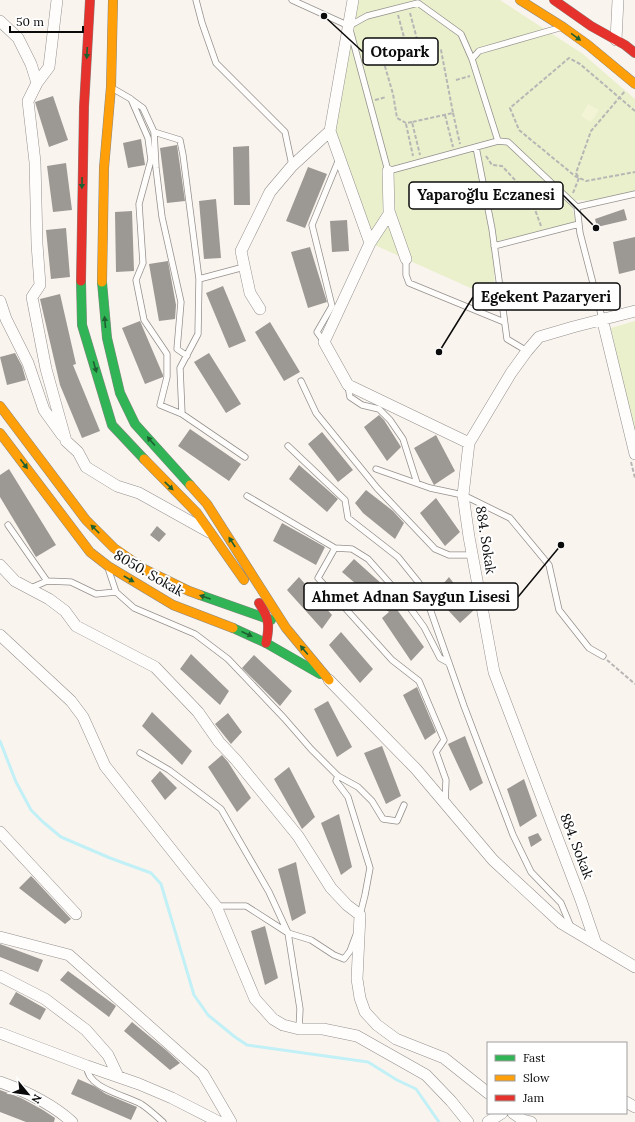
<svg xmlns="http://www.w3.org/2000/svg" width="635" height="1122" font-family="Lora,serif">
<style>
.green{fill:#eaf0cc}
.pitch{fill:#f3f3d6}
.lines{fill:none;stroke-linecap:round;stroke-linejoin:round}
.stream{stroke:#c1f0f7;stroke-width:3}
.building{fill:#9c9894}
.lane-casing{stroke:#93908d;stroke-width:7}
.street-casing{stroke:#93908d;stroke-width:12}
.fast-casing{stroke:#898784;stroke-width:10}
.slow-casing{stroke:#898784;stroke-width:10}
.jam-casing{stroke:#898784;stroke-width:10}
.path{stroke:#b7b6b5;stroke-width:2;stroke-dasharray:4 2;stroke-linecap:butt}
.lane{stroke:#fefdfc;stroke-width:5.5}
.street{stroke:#fefdfc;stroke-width:11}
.fast{stroke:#30b455;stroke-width:9}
.slow{stroke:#ff9f0a;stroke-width:9}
.jam{stroke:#e5322d;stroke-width:9}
.oneway{fill:#1e6030}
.labels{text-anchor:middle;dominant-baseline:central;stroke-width:4;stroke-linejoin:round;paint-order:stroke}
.street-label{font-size:14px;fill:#0b0b0b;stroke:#fff}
.leader{fill:none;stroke:#0b0b0b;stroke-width:1.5}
.callout-dot{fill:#0b0b0b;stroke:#fff;stroke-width:1.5}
.callout{fill:#fff;stroke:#0b0b0b;stroke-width:1.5}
.callout-label{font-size:15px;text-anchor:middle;font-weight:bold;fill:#0b0b0b}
</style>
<rect width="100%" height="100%" fill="#faf4ee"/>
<path class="green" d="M354,0H500L583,54L635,99V194L602,201L571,200L576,225L493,242L495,299L370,243L332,126Z
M635,321V439L611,328Z"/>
<path class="pitch" d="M588,104L599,110L591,122L581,116Z"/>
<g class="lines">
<path class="stream" d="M0,741L16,782L31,810L43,822L61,837L110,858L151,873L161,884L194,995L208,1015L235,1037L247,1045L368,1062L397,1080L416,1089L439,1122"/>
</g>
<path class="building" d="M53,96L68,140L49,147L35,102Z
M141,139L145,165L128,168L123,143Z
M177,145L185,201L167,203L160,148Z
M249,146L250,205H234L233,147Z
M66,163L72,210L53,212L47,166Z
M308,167L327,174L305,228L286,221Z
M216,199L221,258L204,259L199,201Z
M624,209L627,220L597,227L595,219Z
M132,211L134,271L116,272L115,212Z
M347,220L349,251L332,252L330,221Z
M66,228L70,277L51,279L46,230Z
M635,237V270L619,274L613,242Z
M310,247L327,302L308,308L291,252Z
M168,261L176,305L175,319L159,321L149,264Z
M223,286L246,341L229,348L206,293Z
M60,294L76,364L73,365L100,431L82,438L60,385L40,299Z
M140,321L163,375V377L145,384L122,328Z
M270,322L300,372L284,381L255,332Z
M15,353L22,366L26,380L7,385L0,357Z
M209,353L241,404L226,413L194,362Z
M379,415L384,420L401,447L387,461L364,427Z
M190,429L241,464L229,481L178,446Z
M322,432L353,470L338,482L308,444Z
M436,435L455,471L434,485L414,448Z
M299,465L338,499L327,512L289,479Z
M9,469L56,545L36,557L0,497V475Z
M366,490L393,511L404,523L395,539L363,513L355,503Z
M436,498L460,532L445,546L420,513Z
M282,523L325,547L316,565L273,541Z
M157,526L166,534L159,542L150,535Z
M354,559L392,593L388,597L424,647L411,661L382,618L389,612L342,572Z
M299,577L332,615L322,629L287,590Z
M449,577L474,610L460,623L434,595Z
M341,632L373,669L360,683L329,645Z
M191,654L229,691L220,705L180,669Z
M254,655L292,691L280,706L242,668Z
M417,687L436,732L425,740L403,695Z
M328,701L352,747L337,757L314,709Z
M152,712L192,751L182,765L142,726Z
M228,713L242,732L231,744L215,724Z
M465,736L483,783L470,791L448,744Z
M382,746L401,796L386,804L364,753Z
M222,755L228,762L251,798L237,812L208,767Z
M289,767L315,817L302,829L274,779Z
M160,771L177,788L165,800L151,781Z
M524,779L537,816L520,827L507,789Z
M339,814L352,867L341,875L321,823Z
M538,833L542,840L531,847L528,837Z
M296,862L306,913L292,921L278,869Z
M31,876L35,880L71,919L65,924L19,888Z
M265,926L278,978L265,985L251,931Z
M0,944L43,960L38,972L0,957Z
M68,971L116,1006L109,1017L60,980Z
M16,992L46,1009L40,1020L9,1004Z
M132,1022L166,1050L180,1063L170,1070L124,1031Z
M78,1079L94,1086L106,1094L137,1107L131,1120L71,1094Z
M0,1090L21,1098L43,1110L55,1118L54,1122H26L0,1112Z"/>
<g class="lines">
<defs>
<path id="lane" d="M196,0L202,23L216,63L285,132L292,165
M292,0L349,26
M472,59L479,51L559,28
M112,88L131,99L148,138L151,160L139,204L143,263L136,280L144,320L167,354V377L160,405L182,414
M132,100L143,108L154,132L156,168L162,217L181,302L177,349L187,356
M154,132L180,140L183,155L199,279L244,267
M498,141L472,59L461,34L418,3L367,16L349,26L388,171L498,141L508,142L577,207L635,194
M476,147L492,229L507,339L527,351
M577,207L580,233L602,318
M494,246L579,224
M406,259V275L409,283L504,322
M199,279L198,334L180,368L182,414L245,457
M324,342L317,332L332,306L312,225L339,159
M301,381L316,413L377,488L435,549L449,555H472
M348,386L350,397L362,405L379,409L390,420L403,439L417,483
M288,446L345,500L348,518L398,557L419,583L429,606L464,706L513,835L531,872L561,903L571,927
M376,469L430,488L463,495L510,518L549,565L559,610L589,648L603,656
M247,496L335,548L318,578L392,660L419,681L444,740L436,752L446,780L445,803
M8,525L47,581
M335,548L352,549L368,559L402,597L424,627L440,658L449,663
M109,571L116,592L134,608L195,634L228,659L284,718L311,749L338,776L358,787L372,801L383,819L397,821L404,805
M31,588L47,581L71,582L96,594L116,592
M140,753L169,770L221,809L269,892L288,933L300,1009L299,1029
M338,776L336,781L348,797L370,868L365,895L360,915
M216,906H246L288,933L311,940L334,955L344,959L350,951L356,935
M87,1066C86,1088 125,1095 141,1104C149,1109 156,1116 163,1122"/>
<path id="street" d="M0,21L18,38L31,64L37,83L28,101L35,162L37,244L40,285L32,297L46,369L66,441L78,452L86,467L117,486L139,493L209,532
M616,40L618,0
M37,83L49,67L57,0
M330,131L370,243L324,342L348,385L469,443
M388,171L389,211L406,259
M370,243L389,214
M0,301L6,319L28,363L44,410L62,435
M260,309L250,293L241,251L270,192L292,166L330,131L353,0
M602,318L635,454
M0,565L15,581L49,599L65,611L76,626L155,667L198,712L219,742L236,760L298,836L331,888L347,905L360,915L357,979L360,998L365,1012L377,1025L396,1039L444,1058L488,1093
M0,635L71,701L83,717L105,766L216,906L255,999L273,1019L283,1025L299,1029H323L357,1036L426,1075L451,1101L468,1122
M329,680L416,769L493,860L561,923L635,967
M0,832L76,914
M0,937L69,955L203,1074L231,1122
M596,944L581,900L494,672L469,537L463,495L469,443L511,373L527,351L539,337L573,327L635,311
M0,976L45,999L86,1030L108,1055L118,1076
M0,1033L87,1066L139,1084L172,1098L219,1122
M0,1082C25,1091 52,1104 72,1122
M626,1102L635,1107
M513,1113L523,1120L531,1122
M488,1122L502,1113"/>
<path id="fast" d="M81,281L82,325L112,425L144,459
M102,282L107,338L120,393L135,424L190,485
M200,595L271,620
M233,628L266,643L320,674"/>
<path id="slow" d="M520,0L563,27L588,45L635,84
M102,282L104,168L111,87L113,0
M0,406L86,520L114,548L144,569L189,591L200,595
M0,433L90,552L108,566L173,605L233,628
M144,459L197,513L244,580
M190,485L207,504L286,628L329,680"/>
<path id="jam" d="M554,0L591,26L625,45L635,53
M81,281L84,107L90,0
M259,603C269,618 270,625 266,643"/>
</defs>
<use href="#lane" class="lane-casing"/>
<use href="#street" class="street-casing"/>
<use href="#fast" class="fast-casing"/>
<use href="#slow" class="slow-casing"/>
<use href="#jam" class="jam-casing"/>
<path class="path" d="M410,13L420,50
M398,15L408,52
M456,80L470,76
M375,100L386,97
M635,111L580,64L569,58L510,108L519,130L575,176L586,181L635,172
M453,113L460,144
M445,115L453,147
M412,122L406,123L397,118L393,94L384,63L408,52L420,50H441L453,113L412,122L420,155
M406,124L413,156
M486,156L492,165L502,166L530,196L541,226
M573,193L579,178L576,173L591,131L625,91
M631,462L635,478
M607,660L635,684"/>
<use href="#lane" class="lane"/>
<use href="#street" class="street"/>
<use href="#fast" class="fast"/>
<use href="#slow" class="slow"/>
<use href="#jam" class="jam"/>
</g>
<defs><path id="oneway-solid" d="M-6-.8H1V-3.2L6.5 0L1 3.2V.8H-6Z"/></defs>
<g class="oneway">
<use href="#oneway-solid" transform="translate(576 37) rotate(36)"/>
<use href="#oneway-solid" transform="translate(87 53) rotate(93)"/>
<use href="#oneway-solid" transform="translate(82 183) rotate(91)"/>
<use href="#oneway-solid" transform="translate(105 322) rotate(-95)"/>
<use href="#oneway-solid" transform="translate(95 367) rotate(74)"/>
<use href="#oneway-solid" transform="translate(151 441) rotate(-131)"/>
<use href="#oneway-solid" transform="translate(24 464) rotate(53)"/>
<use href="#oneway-solid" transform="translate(169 486) rotate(44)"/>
<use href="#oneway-solid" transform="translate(95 529) rotate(-135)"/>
<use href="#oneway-solid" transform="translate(232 542) rotate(-123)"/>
<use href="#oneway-solid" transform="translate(129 579) rotate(30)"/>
<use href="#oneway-solid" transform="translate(205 597) rotate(-161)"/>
<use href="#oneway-solid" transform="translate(247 634) rotate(24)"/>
<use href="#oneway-solid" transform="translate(304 650) rotate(-130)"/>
</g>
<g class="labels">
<g class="street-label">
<text transform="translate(486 540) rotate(81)">884. Sokak</text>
<text transform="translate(149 573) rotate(30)">8050. Sokak</text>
<text transform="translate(577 846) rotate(69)">884. Sokak</text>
</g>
</g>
<path class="leader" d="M324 16L363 52M596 228L563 195M439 352L473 297M561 545L518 597"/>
<g class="callout-dot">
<circle cx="324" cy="16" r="4"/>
<circle cx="596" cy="228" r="4"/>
<circle cx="439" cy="352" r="4"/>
<circle cx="561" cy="545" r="4"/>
</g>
<g class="callout">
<rect x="363" y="38" width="75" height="27" rx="4"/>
<rect x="409" y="182" width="154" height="27" rx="4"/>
<rect x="473" y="283" width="147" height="27" rx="4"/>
<rect x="304" y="583" width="214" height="27" rx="4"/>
</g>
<g class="callout-label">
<text x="400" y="57">Otopark</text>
<text x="486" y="200">Yaparoğlu Eczanesi</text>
<text x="546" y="302">Egekent Pazaryeri</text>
<text x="411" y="602">Ahmet Adnan Saygun Lisesi</text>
</g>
<rect x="487" y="1042" width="140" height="72" fill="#ffffff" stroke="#9d9d9d"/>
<rect x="495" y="1055" width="20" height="6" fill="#30b455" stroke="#9d9d9d"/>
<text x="523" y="1062" font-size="12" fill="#0b0b0b">Fast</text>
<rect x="495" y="1075" width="20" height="6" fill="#ff9f0a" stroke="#9d9d9d"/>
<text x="523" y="1082" font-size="12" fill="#0b0b0b">Slow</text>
<rect x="495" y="1095" width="20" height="6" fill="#e5322d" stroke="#9d9d9d"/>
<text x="523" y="1102" font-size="12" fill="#0b0b0b">Jam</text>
<g transform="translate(28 1094) rotate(119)" stroke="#ffffff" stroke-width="3" paint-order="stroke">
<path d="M0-3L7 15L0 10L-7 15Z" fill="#0b0b0b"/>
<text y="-6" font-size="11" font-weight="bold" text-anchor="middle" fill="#0b0b0b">N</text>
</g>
<path d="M10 26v6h73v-6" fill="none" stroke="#0b0b0b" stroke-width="2"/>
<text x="16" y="26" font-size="12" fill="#0b0b0b" stroke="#ffffff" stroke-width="3" paint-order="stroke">50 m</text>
</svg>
